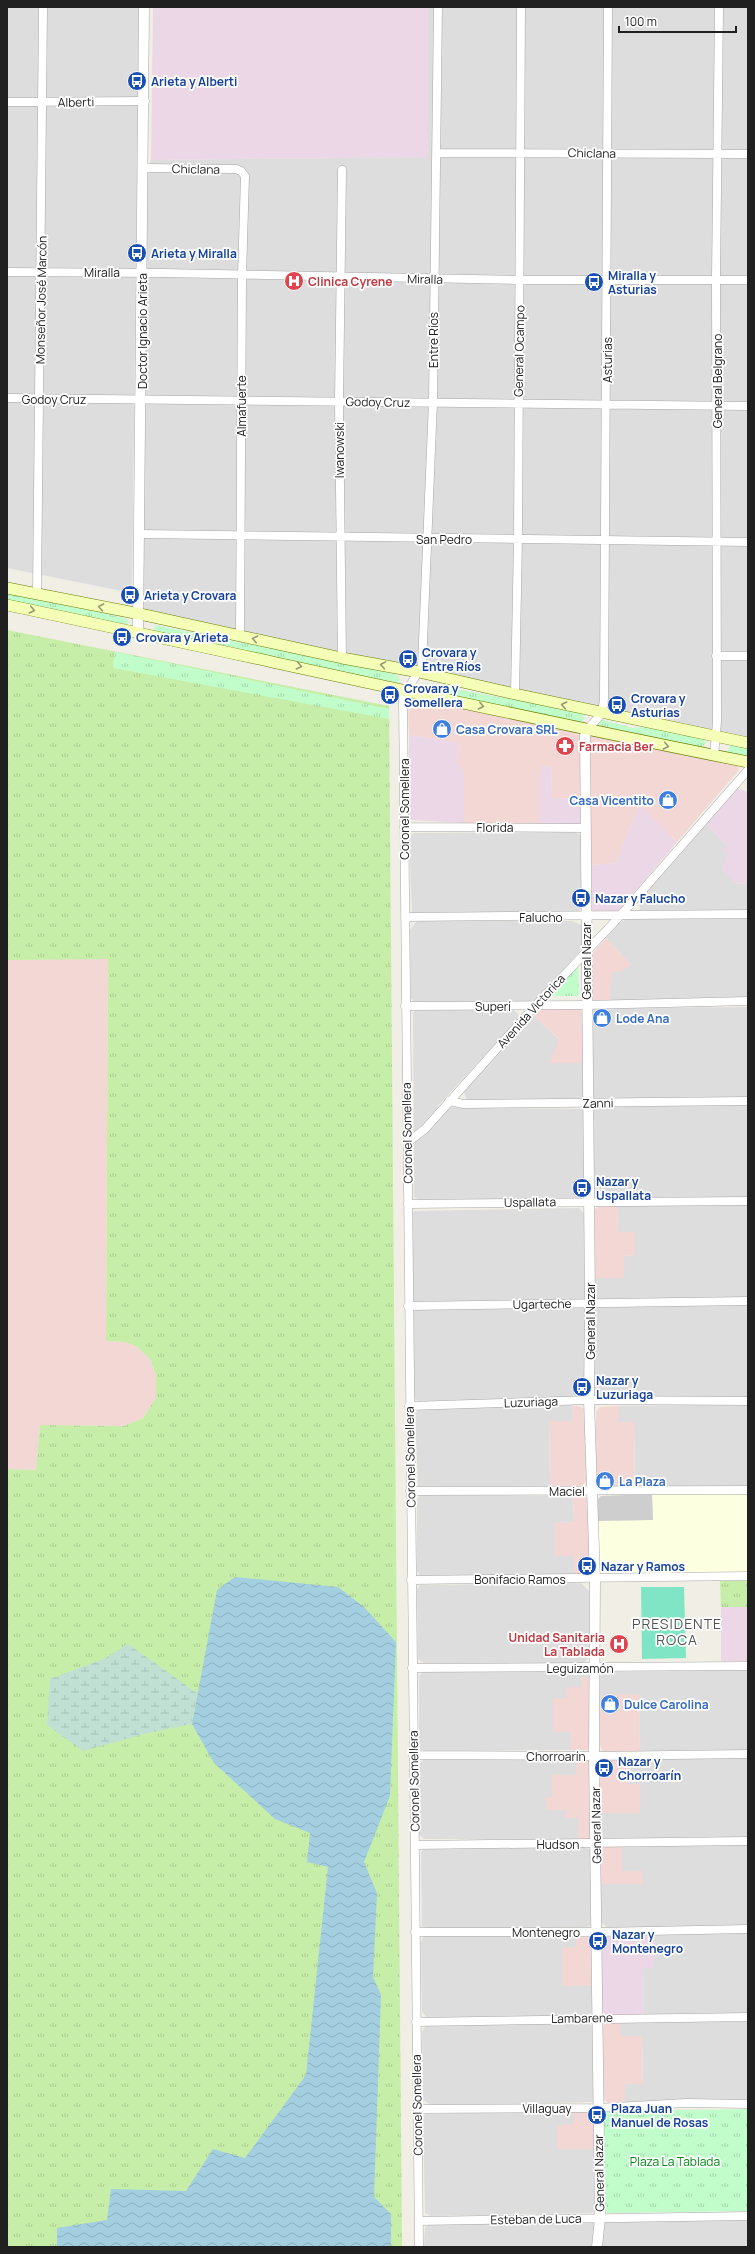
<svg xmlns="http://www.w3.org/2000/svg" width="755" height="2254" font-family="Manrope,sans-serif">
<style>
.residential{fill:#dedddd}
.commercial{fill:#f3d7d4}
.industrial{fill:#ebd7e5}
.education{fill:#fdffe1}
.religious{fill:#cecece}
.grass{fill:url(#grass-tufts)}
.wetland{fill:url(#wetland-marsh)}
.park{fill:url(#park-tufts)}
.pitch{fill:#7fe5c5}
.water{fill:url(#water-waves)}
.lines{fill:none;stroke-linecap:round;stroke-linejoin:round}
.minor-casing{stroke:#a7a7a7;stroke-width:9}
.tertiary-casing{stroke:#a7a7a7;stroke-width:11}
.secondary-casing{stroke:#677e00;stroke-width:12}
.minor{stroke:#fff;stroke-width:8}
.tertiary{stroke:#fff;stroke-width:10}
.secondary{stroke:#f5feb7;stroke-width:11}
.oneway{stroke:#959a73}
.labels{text-anchor:middle;dominant-baseline:central;stroke-width:3.5;stroke-linejoin:round;paint-order:stroke}
.transit-label{font-size:12px;font-weight:bold;fill:#164399;stroke:#fff;text-anchor:start}
.street-label{font-size:12px;fill:#202020;stroke:#fff}
.health-label{font-size:12px;font-weight:bold;fill:#be3a42;stroke:#fff;text-anchor:start}
.shop-label{font-size:12px;font-weight:bold;fill:#366cbe;stroke:#fff;text-anchor:start}
.park-label{font-size:12px;fill:#048719;stroke:#fff}
.quarter-label{font-size:14px;letter-spacing:1px;fill:#535353;stroke:#fff}
</style>
<defs>
<pattern id="grass-tufts" width="24" height="20" patternUnits="userSpaceOnUse"><rect width="24" height="20" fill="#c6eea8"/><path d="M3 7l-1-3M5 7V3M7 7l1-3M15 17l-1-3M17 17v-4M19 17l1-3" fill="none" stroke="#aacc90"/></pattern>
<pattern id="wetland-marsh" width="20" height="14" patternUnits="userSpaceOnUse"><rect width="20" height="14" fill="#c1e0d4"/><path d="M1 5h8M5 5V1M11 12h8M15 12V8" fill="none" stroke="#a6c0b6"/></pattern>
<pattern id="park-tufts" width="24" height="20" patternUnits="userSpaceOnUse"><rect width="24" height="20" fill="#c0fdca"/><path d="M3 7l-1-3M5 7V3M7 7l1-3M15 17l-1-3M17 17v-4M19 17l1-3" fill="none" stroke="#a5d9ad"/></pattern>
<pattern id="water-waves" width="16" height="10" patternUnits="userSpaceOnUse"><rect width="16" height="10" fill="#a3cfe1"/><path d="M0 5q4-4 8 0t8 0" fill="none" stroke="#8cb1c1"/></pattern>
</defs>
<rect width="100%" height="100%" fill="#f1eee6"/>
<path class="residential" d="M7,7H139L132,587L127,592L7,568Z
M428,7H748V739L146,612L143,608L147,176L151,160L427,157Z
M705,823L727,845L735,883L748,884V911L640,910L639,900Z
M574,832L579,834L582,839L581,910L575,913H412L409,839L410,835L414,833Z
M627,919H748V998L610,1001L611,971L631,965L606,938L619,923Z
M417,921H572L581,925L583,944L582,949L534,1001L415,1003L411,998L410,930Z
M748,1007V1198L421,1200L414,1197L413,1014L415,1009L514,1010L519,1015L517,1020L437,1107L591,1109L592,1010L594,1008Z
M534,1016L584,1063V1100H467L464,1093L466,1087Z
M748,1203V1298L598,1299L593,1293L595,1278H624V1256L635,1255L618,1232L617,1206Z
M579,1208L584,1214L586,1308L748,1303V1397L420,1401L416,1400L414,1396L412,1214L415,1211Z
M748,1404V1486H635L634,1422H619V1406Z
M572,1405V1421H549L550,1487L418,1486L415,1414L419,1409Z
M420,1495L573,1496L574,1522L555,1523L554,1556H574V1576H420L417,1571V1501Z
M581,1583L589,1591L590,1656L584,1663H424L418,1659L417,1590L420,1585Z
M748,1670V1750L640,1751L639,1695H599V1677L603,1672Z
M423,1671H584L588,1672L590,1677L582,1687L566,1698H553V1732H570V1750L424,1751L420,1749L419,1745V1676Z
M748,1757V1837L605,1840L600,1835V1813H640V1784H628V1759Z
M424,1759H576V1775L552,1798H546V1810H565L578,1818V1840L424,1839L419,1834V1764Z
M748,1844V1925L608,1928L601,1922L600,1884L642,1883L622,1871V1847Z
M585,1847L591,1850L593,1922L591,1925L587,1927L428,1929L422,1926L421,1853L423,1848Z
M748,1932V2013L644,2015L643,1968H654V1935Z
M424,1935L577,1937V1948H562V1985L594,1986L593,2012L588,2015L429,2019L422,2012L421,1943Z
M620,2022H748V2100L625,2102V2084H643L642,2036H620Z
M588,2023L593,2027V2102L433,2106L423,2100L422,2032L426,2025Z
M574,2111V2125L557,2149H594L595,2210L592,2213L431,2216L425,2213L423,2118L425,2114Z
M748,2220V2247H424L425,2227L431,2223Z"/>
<path class="commercial" d="M410,697L577,733L581,738V799L552,798L551,767L542,766L539,777V824L464,823V771L457,763L459,743L409,735L408,701Z
M591,736L737,765L739,770L677,842L639,805L616,863L591,865L589,738Z
M606,938L631,965L620,972H612L610,1001H593L591,955Z
M108,958L106,1341L126,1342L137,1347L150,1359L156,1375V1398L143,1418L125,1426L40,1425L36,1470L7,1469V960Z
M542,1008H578L582,1012L584,1063H549L559,1039L534,1016Z
M617,1206L618,1232H635V1255L624,1256V1278H595L593,1211L598,1207Z
M572,1405L579,1406L584,1409L587,1480L581,1487H550L549,1421H572Z
M619,1406V1422H634L635,1486L601,1487L596,1482V1412L600,1407Z
M573,1496H585L588,1501L590,1571L587,1574L574,1577V1556H554V1523L574,1522Z
M581,1677H590L591,1747L587,1750H570V1732H553V1698H566V1688L581,1687Z
M639,1694L640,1751L603,1752L600,1745L599,1695Z
M576,1759H586L589,1761L591,1837L588,1840H578V1818H565V1810H546V1798L552,1797V1775H576Z
M604,1759H628V1784H640V1813H600V1764Z
M604,1847H622V1871H642L643,1884H600L599,1851Z
M577,1937H592L594,1986H562V1948L576,1947Z
M606,2022H620L621,2036H642L643,2084H625V2102L608,2103L602,2098V2027Z
M574,2111H592L594,2114V2149H557V2125L574,2124Z"/>
<path class="industrial" d="M153,7H428V157L151,160Z
M409,735L459,743L457,763L464,771V823L410,820L408,817Z
M542,766L551,767L552,798L581,799V820L579,824H539V777Z
M736,789L743,790L748,793V884L735,883L722,869L727,855L723,851L727,845L705,823Z
M639,805L677,842L617,913L594,914L591,911V865L616,863Z
M721,1607H748V1661H721Z
M605,1935H654V1968H643L644,2015H609L605,2014L602,2010L600,1940Z"/>
<path class="education" d="M748,1493V1572L603,1575L599,1572L597,1521L653,1520L652,1494Z"/>
<path class="religious" d="M652,1494L653,1520L597,1521V1500L601,1496Z"/>
<path class="grass" d="M7,630L389,706L402,2247H7V1469L36,1470L40,1425L124,1426L143,1418L156,1398V1375L150,1359L137,1347L126,1342L106,1341L108,959L7,960Z
M720,1581H748V1607H721Z"/>
<path class="wetland" d="M128,1644L197,1693L192,1724L148,1733L83,1751L47,1725L50,1679L104,1659Z"/>
<path class="park" d="M7,593L125,618L130,622L125,624L7,603Z
M155,625L394,674L398,676L400,680L397,684L154,632Z
M115,652L389,709V719L113,668Z
M425,683L582,713L585,719L580,723L423,690L422,686Z
M603,720L633,728L646,727L704,739L706,743L702,747L597,725L599,721Z
M735,745L748,748V758L730,755L727,752L730,746Z
M578,966L579,996H551Z
M748,2109V2211L608,2213L604,2211L602,2118L605,2113L610,2111Z"/>
<path class="pitch" d="M641,1587H684L686,1658L642,1659Z"/>
<path class="water" d="M235,1577L338,1587L364,1607L396,1642L390,1796L364,1862L377,1893L373,1977L381,1995L374,2197L391,2214V2247H57V2228L107,2220L111,2189L186,2191L213,2149L245,2158L306,2075L328,1867L307,1862L310,1833L275,1819L214,1763L192,1724L217,1590Z"/>
<g class="lines">
<defs>
<path id="minor" d="M7,102L145,101
M437,153L748,154
M144,168L236,169L241,171L245,176L242,275L240,636
M342,170L339,401L342,658
M7,272L163,273L520,280H748
M7,398L748,406
M140,534L748,542
M37,594L43,7
M716,656H748
M515,694L518,539L521,7
M587,730L602,713L604,699L608,7
M714,756L717,722L716,279L719,7
M404,827L585,828
M405,917L748,914
M405,1006L586,1005L748,1001
M449,1101L463,1104L748,1101
M408,1142L425,1129L535,1006L620,916L748,770
M408,1204L748,1201
M408,1306L748,1301
M409,1406L589,1400L748,1401
M410,1491L748,1490
M411,1580L748,1576
M412,1668L748,1666
M413,1755L594,1756L748,1754
M415,1845L748,1841
M415,1932H597L748,1929
M416,2022L748,2017
M418,2109L598,2108L686,2103L748,2104
M419,2221L748,2216
M419,2247L403,699L404,695L422,666L433,402L438,7"/>
<path id="tertiary" d="M138,631L144,7
M587,730L585,736L590,1303L589,1400L595,1579L594,1756L600,2218L597,2247"/>
<path id="secondary" d="M7,588L140,614L342,658L419,672L515,694L748,743
M7,605C254,657 500,713 748,762"/>
</defs>
<use href="#minor" class="minor-casing"/>
<use href="#tertiary" class="tertiary-casing"/>
<use href="#secondary" class="secondary-casing"/>
<use href="#minor" class="minor"/>
<use href="#tertiary" class="tertiary"/>
<use href="#secondary" class="secondary"/>
</g>
<defs><path id="oneway-chevron" d="M-2-3.5L2.5 0L-2 3.5" fill="none" stroke-width="1.6" stroke-linecap="round" stroke-linejoin="round"/></defs>
<g class="oneway">
<use href="#oneway-chevron" transform="translate(101 607) rotate(-169)"/>
<use href="#oneway-chevron" transform="translate(32 610) rotate(12)"/>
<use href="#oneway-chevron" transform="translate(255 639) rotate(-168)"/>
<use href="#oneway-chevron" transform="translate(383 665) rotate(-170)"/>
<use href="#oneway-chevron" transform="translate(299 666) rotate(12)"/>
<use href="#oneway-chevron" transform="translate(564 705) rotate(-168)"/>
<use href="#oneway-chevron" transform="translate(481 706) rotate(13)"/>
<use href="#oneway-chevron" transform="translate(666 746) rotate(11)"/>
</g>
<defs>
<symbol id="bus-disc" viewBox="-11 -11 22 22"><circle r="9.5" fill="#1a4fb4" stroke="#fff"/><path d="M-5-6H5V4H4V6H2V4H-2V6H-4V4H-5ZM-3.5-4V0h7V-4ZM-3.5 1.2v1.5H-2V1.2ZM2 1.2v1.5H3.5V1.2Z" fill="#fff"/></symbol>
<symbol id="hospital-disc" viewBox="-11 -11 22 22"><circle r="9.5" fill="#e0444e" stroke="#fff"/><path d="M-5-5h3v3.5h4V-5h3V5h-3V1.5h-4V5h-3Z" fill="#fff"/></symbol>
<symbol id="shop-disc" viewBox="-11 -11 22 22"><circle r="9.5" fill="#3f7fe0" stroke="#fff"/><path d="M-5-2.5h2.3a2.7 3.5 0 0 1 5.4 0H5L5.5 6h-11ZM-1.5-2.5h3a1.5 2.3 0 0 0-3 0Z" fill="#fff"/></symbol>
<symbol id="pharmacy-disc" viewBox="-11 -11 22 22"><circle r="9.5" fill="#e0444e" stroke="#fff"/><path d="M-2-6h4v4h4v4h-4v4h-4v-4h-4v-4h4Z" fill="#fff"/></symbol>
</defs>
<g fill-rule="evenodd">
<use href="#bus-disc" x="126" y="70" width="22" height="22"/>
<use href="#bus-disc" x="126" y="242" width="22" height="22"/>
<use href="#hospital-disc" x="283" y="270" width="22" height="22"/>
<use href="#bus-disc" x="583" y="271" width="22" height="22"/>
<use href="#bus-disc" x="119" y="584" width="22" height="22"/>
<use href="#bus-disc" x="111" y="626" width="22" height="22"/>
<use href="#bus-disc" x="397" y="648" width="22" height="22"/>
<use href="#bus-disc" x="379" y="684" width="22" height="22"/>
<use href="#bus-disc" x="606" y="694" width="22" height="22"/>
<use href="#shop-disc" x="431" y="718" width="22" height="22"/>
<use href="#pharmacy-disc" x="554" y="735" width="22" height="22"/>
<use href="#shop-disc" x="657" y="789" width="22" height="22"/>
<use href="#bus-disc" x="570" y="887" width="22" height="22"/>
<use href="#shop-disc" x="591" y="1007" width="22" height="22"/>
<use href="#bus-disc" x="571" y="1177" width="22" height="22"/>
<use href="#bus-disc" x="571" y="1376" width="22" height="22"/>
<use href="#shop-disc" x="594" y="1470" width="22" height="22"/>
<use href="#bus-disc" x="576" y="1555" width="22" height="22"/>
<use href="#hospital-disc" x="608" y="1633" width="22" height="22"/>
<use href="#shop-disc" x="599" y="1693" width="22" height="22"/>
<use href="#bus-disc" x="593" y="1757" width="22" height="22"/>
<use href="#bus-disc" x="587" y="1930" width="22" height="22"/>
<use href="#bus-disc" x="586" y="2104" width="22" height="22"/>
</g>
<g class="labels">
<g class="transit-label">
<text x="151" y="81">Arieta y Alberti</text>
<text x="151" y="253">Arieta y Miralla</text>
<text x="608" y="275">Miralla y<tspan x="608" dy="14">Asturias</tspan></text>
<text x="144" y="595">Arieta y Crovara</text>
<text x="136" y="637">Crovara y Arieta</text>
<text x="422" y="652">Crovara y<tspan x="422" dy="14">Entre Ríos</tspan></text>
<text x="404" y="688">Crovara y<tspan x="404" dy="14">Somellera</tspan></text>
<text x="631" y="698">Crovara y<tspan x="631" dy="14">Asturias</tspan></text>
<text x="595" y="898">Nazar y Falucho</text>
<text x="596" y="1181">Nazar y<tspan x="596" dy="14">Uspallata</tspan></text>
<text x="596" y="1380">Nazar y<tspan x="596" dy="14">Luzuriaga</tspan></text>
<text x="601" y="1566">Nazar y Ramos</text>
<text x="618" y="1761">Nazar y<tspan x="618" dy="14">Chorroarín</tspan></text>
<text x="612" y="1934">Nazar y<tspan x="612" dy="14">Montenegro</tspan></text>
<text x="611" y="2108">Plaza Juan<tspan x="611" dy="14">Manuel de Rosas</tspan></text>
</g>
<g class="street-label">
<text transform="translate(76 102) rotate(-1)">Alberti</text>
<text transform="translate(592 153) rotate(1)">Chiclana</text>
<text transform="translate(196 169) rotate(1)">Chiclana</text>
<text x="102" y="272">Miralla</text>
<text transform="translate(425 279) rotate(1)">Miralla</text>
<text transform="translate(41 300) rotate(-89)">Monseñor José Marcón</text>
<text transform="translate(142 331) rotate(-90)">Doctor Ignacio Arieta</text>
<text transform="translate(433 340) rotate(-90)">Entre Ríos</text>
<text transform="translate(519 351) rotate(-89)">General Ocampo</text>
<text transform="translate(607 360) rotate(-90)">Asturias</text>
<text transform="translate(717 381) rotate(-90)">General Belgrano</text>
<text x="54" y="399">Godoy Cruz</text>
<text transform="translate(378 402) rotate(1)">Godoy Cruz</text>
<text transform="translate(241 406) rotate(-90)">Almafuerte</text>
<text transform="translate(339 450) rotate(-90)">Iwanowski</text>
<text x="444" y="539">San Pedro</text>
<text transform="translate(404 809) rotate(-90)">Coronel Somellera</text>
<text x="495" y="827">Florida</text>
<text x="541" y="917">Falucho</text>
<text transform="translate(586 961) rotate(-90)">General Nazar</text>
<text x="493" y="1006">Superí</text>
<text transform="translate(531 1011) rotate(-48)">Avenida Victorica</text>
<text transform="translate(598 1103) rotate(-1)">Zanni</text>
<text transform="translate(407 1133) rotate(-91)">Coronel Somellera</text>
<text transform="translate(530 1202) rotate(-1)">Uspallata</text>
<text transform="translate(542 1304) rotate(-1)">Ugarteche</text>
<text transform="translate(590 1321) rotate(-90)">General Nazar</text>
<text transform="translate(531 1402) rotate(-2)">Luzuriaga</text>
<text transform="translate(410 1457) rotate(-91)">Coronel Somellera</text>
<text x="567" y="1491">Maciel</text>
<text x="520" y="1579">Bonifacio Ramos</text>
<text x="580" y="1668">Leguizamón</text>
<text x="556" y="1756">Chorroarín</text>
<text transform="translate(414 1781) rotate(-91)">Coronel Somellera</text>
<text transform="translate(596 1825) rotate(-91)">General Nazar</text>
<text x="558" y="1844">Hudson</text>
<text x="546" y="1932">Montenegro</text>
<text transform="translate(582 2018) rotate(-1)">Lambarene</text>
<text transform="translate(417 2105) rotate(-91)">Coronel Somellera</text>
<text x="547" y="2108">Villaguay</text>
<text transform="translate(599 2173) rotate(-91)">General Nazar</text>
<text transform="translate(536 2219) rotate(-1)">Esteban de Luca</text>
</g>
<g class="health-label">
<text x="308" y="281">Clinica Cyrene</text>
<text x="579" y="746">Farmacia Ber</text>
<text x="605" y="1637" text-anchor="end">Unidad Sanitaria<tspan x="605" dy="14">La Tablada</tspan></text>
</g>
<g class="shop-label">
<text x="456" y="729">Casa Crovara SRL</text>
<text x="654" y="800" text-anchor="end">Casa Vicentito</text>
<text x="616" y="1018">Lode Ana</text>
<text x="619" y="1481">La Plaza</text>
<text x="624" y="1704">Dulce Carolina</text>
</g>
<g class="park-label">
<text x="675" y="2161">Plaza La Tablada</text>
</g>
<g class="quarter-label">
<text x="677" y="1623">PRESIDENTE<tspan x="677" dy="16">ROCA</tspan></text>
</g>
</g>
<rect width="755" height="2254" fill="none" stroke="#202020" stroke-width="16"/>
<path d="M619 26v6h117v-6" fill="none" stroke="#202020" stroke-width="2"/>
<text x="625" y="26" font-size="12" fill="#202020" stroke="#ffffff" stroke-width="3" paint-order="stroke">100 m</text>
</svg>
